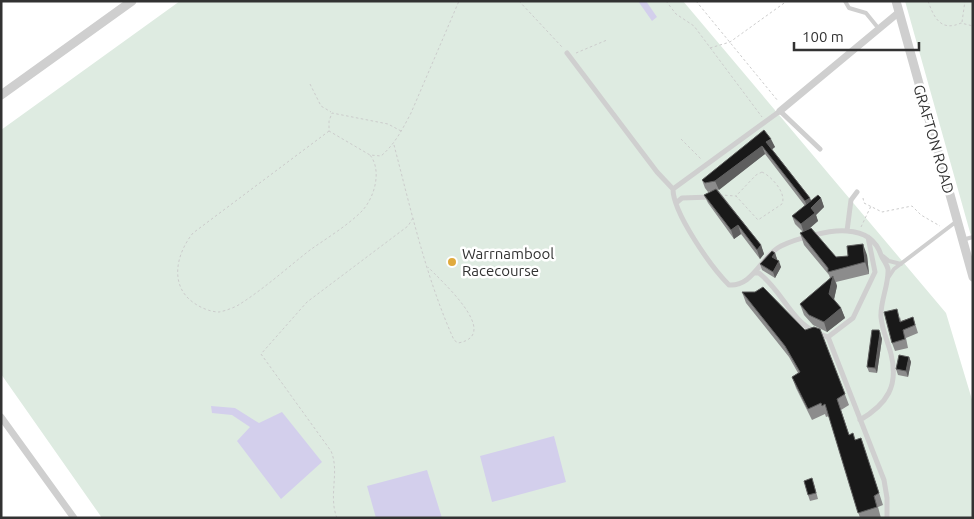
<svg xmlns="http://www.w3.org/2000/svg" width="974" height="519" font-family="Ubuntu,sans-serif">
<style>
.green{fill:#deebe1}
.water{fill:#d3cfec}
.lines{fill:none;stroke-linecap:round;stroke-linejoin:round}
.path{stroke:#ccc;stroke-width:1;stroke-dasharray:2.5 2.5;stroke-linecap:butt}
.service{stroke:#cfcfcf;stroke-width:4}
.pedestrian{stroke:#cfcfcf;stroke-width:5}
.minor{stroke:#cfcfcf;stroke-width:7}
.tertiary{stroke:#cfcfcf;stroke-width:9}
.wall{fill:#8c8c8c}
.shaded-wall{fill:#5e5e5e}
.building{fill:#191919;stroke:#5e5e5e}
.poi-dot{fill:#e0aa3d;stroke:#fff;stroke-width:2}
.labels{text-anchor:middle;dominant-baseline:central;stroke-width:5;stroke-linejoin:round;paint-order:stroke}
.street-label{font-size:15px;fill:#323232;stroke:#fff}
.poi-label{font-size:15px;fill:#323232;stroke:#fff;text-anchor:start}
</style>
<rect width="100%" height="100%" fill="#fff"/>
<path class="green" d="M180,1H683L946,313L973,403V518H102L1,374V130Z
M905,1H973V243Z"/>
<path class="water" d="M638,1H646L657,17L652,21Z
M211,406L235,408L259,423L282,412L322,462L281,499L237,441L250,427L232,415L212,413Z
M554,436L566,482L492,502L480,456Z
M427,470L442,518H376L367,486Z"/>
<g class="lines">
<path class="path" d="M519,1L562,47
M666,1L676,14L694,26L762,117
M696,1L778,101
M928,1C934,18 941,32 961,23L973,26
M962,22L965,1
M710,48L730,42L787,1
M576,53L607,40
M310,84L321,106L331,112
M329,131L193,233C176,254 169,286 194,303C201,308 211,312 219,312C225,311 236,307 240,304C265,288 287,268 310,250C327,238 347,226 362,211C375,197 382,170 370,155
M401,131L388,124L332,113L329,121V131L370,155L381,156C395,144 402,130 411,113L459,1
M681,139L702,160
M394,145C411,210 426,278 454,340L458,343C503,335 440,280 428,267
M762,172C771,176 787,193 782,204L758,220L736,196L756,175Z
M720,195L736,196
M863,198L864,203L882,212L912,206L921,215L940,226
M861,227L871,206
M337,518C328,496 340,472 331,451L261,354L307,302L408,226L413,218"/>
<path class="service" d="M845,1L849,8L866,13L879,29
M962,240L973,237
M883,256L889,261L901,264
M888,278L894,269L957,221"/>
<path class="pedestrian" d="M567,53L657,172L673,189C673,213 711,267 729,285C753,287 761,256 781,246C795,239 831,229 847,231C864,232 876,240 881,255C883,260 887,264 888,269C889,285 880,301 881,317C882,330 888,342 891,354C899,386 887,404 860,420
M673,189L780,111L820,149
M676,203L682,198L711,197
M847,231L851,200L857,192
M868,237L875,272L853,318L828,337L884,480L887,498V518
M754,273H759C786,294 791,327 828,337"/>
<path class="minor" d="M780,111L898,13
M1,417L74,518"/>
<path class="tertiary" d="M896,1L973,277
M1,95L132,1"/>
</g>
<path class="wall" d="M764,130L775,147L772,149L810,198L811,201L821,198L824,207L816,215L818,221L809,229L836,257L867,255L869,274L836,282L837,286L834,299L841,308L845,318L827,332L813,325L804,315L800,304L830,278L829,275L804,245L800,233L803,232L795,224L792,216L805,206L765,154L718,190L761,245L764,254L760,259L741,234L734,239L708,203L704,195L712,191L708,192L705,188L702,180Z
M775,253L777,259L776,260L781,267L775,278L762,270L760,264Z
M742,292L805,330L820,329L849,405L841,410L849,435L855,440L861,438L865,450L883,505L878,507L881,518H860L829,416L826,417L825,414L812,420L796,388L792,377L798,373L789,357L746,303Z
M900,317L901,321L913,317L918,333L906,338L908,348L895,351L892,343Z
M879,330L882,339L877,373L869,372L867,367Z
M909,357L911,362L908,377L898,375L896,369Z
M814,484L818,499L810,501L808,495Z"/>
<path class="shaded-wall" d="M771,139L775,147L770,151L766,142Z
M762,146L765,154L719,190L715,181Z
M810,198L813,206L808,210L805,201Z
M821,198L824,207L816,215L818,221L804,233L801,224L811,208Z
M738,225L741,234L734,239L731,230Z
M863,244L867,255L869,274L865,262Z
M761,245L764,254L760,259L757,250Z
M775,253L777,259L774,263L772,257Z
M779,261L781,267L775,278L773,272Z
M833,276L837,286L833,304L829,294Z
M841,308L845,318L827,332L824,322Z
M880,333L882,339L877,373L875,368Z
M909,357L911,362L908,377L906,371Z"/>
<path class="building" d="M764,130L771,139L766,142L810,198L805,201L762,146L715,181L705,183L702,180Z
M716,189L761,245L757,250L738,225L731,230L704,195Z
M818,195L821,198L811,208L815,213L801,224L792,216Z
M811,228L836,257L848,256L847,246L863,244L865,262L828,272V268L800,233Z
M772,251L775,253L772,257L779,261L773,272L760,264Z
M833,276L829,294L841,308L824,322L809,315L800,304Z
M763,287L805,330L814,327L820,329L845,394L837,399L849,435L853,433L855,440L861,438L879,493L874,496L877,507L858,513L825,404L822,406L821,403L808,409L792,377L800,372L785,346L742,292H755Z
M897,309L900,322L913,317L915,325L903,330L905,339L892,343L884,312Z
M872,330H879L880,333L875,368L867,367Z
M899,355L909,357L906,371L896,369Z
M812,478L816,493L808,495L804,481Z"/>
<circle class="poi-dot" cx="452" cy="262" r="5"/>
<g class="labels">
<g class="street-label">
<text transform="translate(934 139) rotate(74)">GRAFTON ROAD</text>
</g>
<g class="poi-label">
<text x="462" y="253">Warrnambool<tspan x="462" dy="17">Racecourse</tspan></text>
</g>
</g>
<rect width="974" height="519" fill="none" stroke="#323232" stroke-width="5"/>
<path d="M794 42v8h125v-8" fill="none" stroke="#323232" stroke-width="2.5"/>
<text x="802" y="42" font-size="15" fill="#323232" stroke="#ffffff" stroke-width="4" paint-order="stroke">100 m</text>
</svg>
